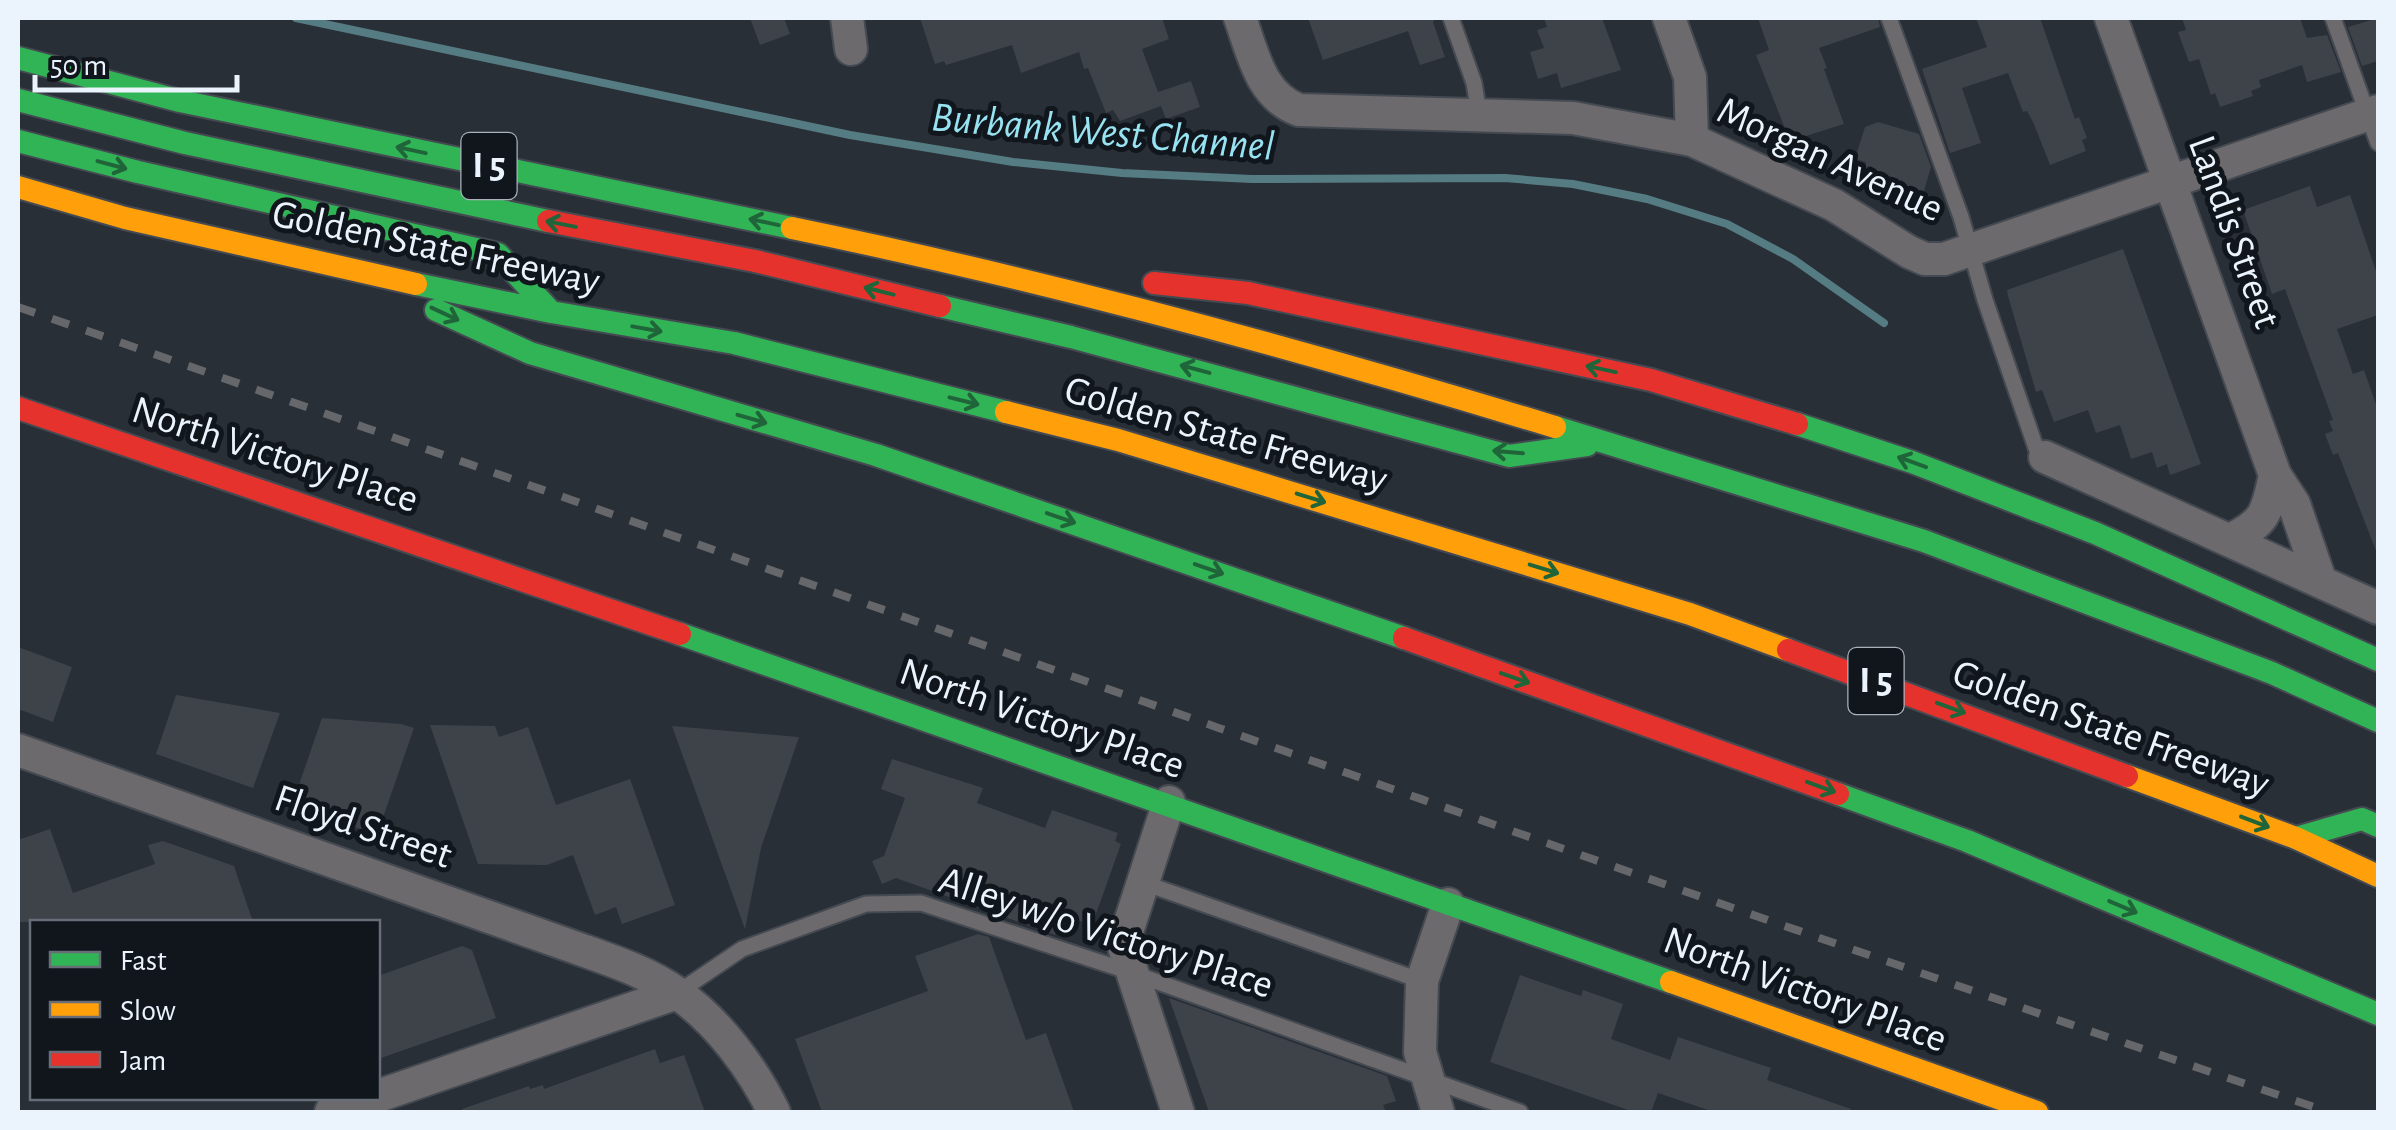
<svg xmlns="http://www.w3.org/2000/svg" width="2396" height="1130" font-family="'Alegreya Sans',sans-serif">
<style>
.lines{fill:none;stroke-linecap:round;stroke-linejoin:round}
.stream{stroke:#557b83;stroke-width:8}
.building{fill:#3e434a}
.lane-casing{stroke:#454a52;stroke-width:19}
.street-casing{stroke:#454a52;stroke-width:36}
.fast-casing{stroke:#454a52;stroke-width:26}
.slow-casing{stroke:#454a52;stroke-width:26}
.jam-casing{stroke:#454a52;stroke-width:26}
.lane{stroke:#6c6a6c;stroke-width:15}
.street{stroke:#6c6a6c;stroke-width:32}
.fast{stroke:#30b455;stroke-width:22}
.slow{stroke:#ff9f0a;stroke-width:22}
.jam{stroke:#e5322d;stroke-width:22}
.rail{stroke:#66676a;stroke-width:8;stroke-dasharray:18 18;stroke-linecap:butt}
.oneway{stroke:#206539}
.labels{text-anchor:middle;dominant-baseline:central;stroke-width:10;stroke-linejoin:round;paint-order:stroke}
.shield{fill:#11161d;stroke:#aab1ba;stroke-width:2.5}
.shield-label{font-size:38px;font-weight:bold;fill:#ebf3fd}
.street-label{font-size:40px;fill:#ebf3fd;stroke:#11161d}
.water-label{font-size:42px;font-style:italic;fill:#98e3f2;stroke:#11161d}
</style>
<rect width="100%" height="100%" fill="#292f37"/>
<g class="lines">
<path class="stream" d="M296,18L850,135L1013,162L1122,173L1252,179L1505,178L1573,184L1647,199L1727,224L1793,259L1884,323"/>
</g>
<path class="building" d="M750,18H784L790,34L760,45Z
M920,18H1162L1169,39L1142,49L1158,92L1191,81L1200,107L1166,119L1161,106L1120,121L1113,110L1106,113L1088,68L1084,69L1079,52L1021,73L1012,45L946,65L944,61L935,64Z
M1308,18H1436L1433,22L1445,57L1420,65L1408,31L1323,60Z
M1544,18H1602L1621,70L1561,88L1557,73L1538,79L1530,52L1544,48L1537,30L1547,27Z
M1758,18H1878L1880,27L1819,48L1827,68L1824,69L1844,124L1790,141L1756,55L1769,50Z
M1976,18H2040L2075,119L2079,117L2087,138L2082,140L2086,151L2050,165L2034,124L2027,111L2023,112L2008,73L1962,88L1981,143L1950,153L1922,69L1987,47Z
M2182,18H2300L2307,38L2327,35L2341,72L2307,82L2302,65L2259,80L2261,87L2251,91L2253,96L2220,107L2215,93L2211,95L2199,59L2189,62L2178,32L2186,30Z
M2378,18V61L2362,66L2348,27Z
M1878,122L1919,134L1931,167L1924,191L1897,184L1899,179L1864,168L1866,162L1855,159L1865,127Z
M2310,186L2317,207L2350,195L2378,277V315L2337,329L2353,374L2364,370L2378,410V556L2338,453L2333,455L2325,434L2333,431L2329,421L2333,420L2285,289L2272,294L2243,210Z
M2123,249L2201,464L2170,475L2167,464L2157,468L2152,452L2131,459L2120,425L2096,433L2088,410L2054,422L2042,390L2036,392L2008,296L2007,290Z
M18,647L72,667L53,722L18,709Z
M176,695L280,713L253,788L156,754Z
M322,718L401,724L414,728L377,835L292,805Z
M430,725L495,726L499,737L528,727L556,805L630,779L675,905L622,924L616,907L595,915L573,855L547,865L478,864Z
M672,726L799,737L761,848L745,929Z
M892,759L983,788L977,803L1045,828L1052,810L1118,833L1115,841L1121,844L1092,925L1062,915L1055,935L896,878L882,884L872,861L884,856L905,798L881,789Z
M50,829L73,893L155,864L148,845L163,841L234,866L253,922H18V840Z
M978,934L989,937L1026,1040L1046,1033L1074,1112H822L795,1039L928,991L915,956Z
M462,946L472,950L496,1018L378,1059V976Z
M1520,975L1581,996L1583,990L1623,1004L1611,1039L1670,1060L1678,1037L1771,1068L1767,1080L1851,1109L1850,1112H1714L1658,1093L1651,1112H1634L1490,1062Z
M1169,998L1387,1076L1396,1101L1383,1105L1386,1112H1209Z
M655,1049L660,1063L684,1055L705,1112H462V1109L529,1086L530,1089L543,1085L544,1089Z"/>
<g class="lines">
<defs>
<path id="lane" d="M1451,18L1474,83L1479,113
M1889,18L1961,217L1985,300L2036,448L2045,457
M2333,18L2378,143
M1144,883L1422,981
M677,993L742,949L866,904L921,903L1130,972L1520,1112"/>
<path id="street" d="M847,18L851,49
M1240,18C1253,53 1260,96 1299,110L1573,118L1692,140L1834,205L1909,252L1925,259H1944L2378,111
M1669,18L1690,77L1692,140
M2111,18L2275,475L2294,504L2320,580
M2045,457L2378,608
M2232,539C2266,522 2267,512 2275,475
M18,750L571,946C607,959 646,971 677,993C718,1021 753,1069 774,1112
M1169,802L1123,944L1178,1112
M378,1096L677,993
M331,1112L374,1098
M1438,1112L1420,1052L1422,981L1448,904"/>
<path id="fast" d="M18,58L180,101L792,228
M18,100L185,143L548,221
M18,141L138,172L498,254L551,312
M416,284L551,312L734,343L1006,412
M940,306L1071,337L1509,456L1587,445
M436,310L530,353L876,455L1404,638
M1797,424L1912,462L2095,533L2378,660
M1555,427L1924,541L2272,673L2378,721
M680,634L1671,982
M1838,794L1967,841L2378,1014
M2296,838L2362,819L2378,826"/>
<path id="slow" d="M18,187L125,218L416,284
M792,228C1050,281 1303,350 1555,427
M1006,412L1118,440L1690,614L1788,650
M2127,776L2296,838L2378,876
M1671,982L2037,1112"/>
<path id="jam" d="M548,221L755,261L940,306
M1154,283L1248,293L1651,380L1797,424
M18,408L680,634
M1404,638L1838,794
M1788,650L2127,776"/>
</defs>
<use href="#lane" class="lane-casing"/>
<use href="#street" class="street-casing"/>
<use href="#fast" class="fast-casing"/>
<use href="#slow" class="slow-casing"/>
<use href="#jam" class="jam-casing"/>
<use href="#lane" class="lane"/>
<use href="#street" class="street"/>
<use href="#fast" class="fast"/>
<use href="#slow" class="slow"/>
<use href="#jam" class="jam"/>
<path class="rail" d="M18,307C789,573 1556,852 2329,1112"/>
</g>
<defs><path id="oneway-shaft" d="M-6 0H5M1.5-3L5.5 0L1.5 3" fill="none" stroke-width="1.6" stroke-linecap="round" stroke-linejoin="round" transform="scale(2.5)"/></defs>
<g class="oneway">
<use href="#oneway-shaft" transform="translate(411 150) rotate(-168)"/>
<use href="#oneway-shaft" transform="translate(112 165) rotate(15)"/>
<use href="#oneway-shaft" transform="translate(764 222) rotate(-168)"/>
<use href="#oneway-shaft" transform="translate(561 224) rotate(-169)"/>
<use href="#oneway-shaft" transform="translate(879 291) rotate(-166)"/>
<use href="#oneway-shaft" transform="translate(445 314) rotate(25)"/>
<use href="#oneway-shaft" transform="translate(647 329) rotate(10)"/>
<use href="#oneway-shaft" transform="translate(1195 369) rotate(-165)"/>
<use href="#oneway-shaft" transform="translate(1601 369) rotate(-168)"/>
<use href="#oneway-shaft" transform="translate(964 401) rotate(14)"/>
<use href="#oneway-shaft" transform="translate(752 419) rotate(16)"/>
<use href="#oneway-shaft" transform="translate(1508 452) rotate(-175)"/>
<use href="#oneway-shaft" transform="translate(1912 462) rotate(-160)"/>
<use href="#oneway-shaft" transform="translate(1311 498) rotate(17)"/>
<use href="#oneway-shaft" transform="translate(1061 518) rotate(19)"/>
<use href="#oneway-shaft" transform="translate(1209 569) rotate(19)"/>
<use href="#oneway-shaft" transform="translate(1544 569) rotate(17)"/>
<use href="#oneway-shaft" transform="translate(1515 678) rotate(19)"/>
<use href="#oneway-shaft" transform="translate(1951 708) rotate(20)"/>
<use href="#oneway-shaft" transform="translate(1821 787) rotate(20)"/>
<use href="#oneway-shaft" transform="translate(2255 822) rotate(21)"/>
<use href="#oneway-shaft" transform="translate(2123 907) rotate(23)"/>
</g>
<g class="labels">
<g class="shield">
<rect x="461.5" y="133" width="55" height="66" rx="8"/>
<rect x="1848.5" y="648" width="55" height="66" rx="8"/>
</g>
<g class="shield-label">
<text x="489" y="166">I 5</text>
<text x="1876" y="681">I 5</text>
</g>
<g class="street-label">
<text transform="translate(1830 160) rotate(25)">Morgan Avenue</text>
<text transform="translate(2234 232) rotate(70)">Landis Street</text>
<text transform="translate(436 248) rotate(12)">Golden State Freeway</text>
<text transform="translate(1226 435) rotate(16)">Golden State Freeway</text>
<text transform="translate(275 455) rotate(18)">North Victory Place</text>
<text transform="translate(1042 719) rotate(19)">North Victory Place</text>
<text transform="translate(2111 729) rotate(20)">Golden State Freeway</text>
<text transform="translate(363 827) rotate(19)">Floyd Street</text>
<text transform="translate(1106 933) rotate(18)">Alley w/o Victory Place</text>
<text transform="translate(1805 990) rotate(20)">North Victory Place</text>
</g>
<g class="water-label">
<text transform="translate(1103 132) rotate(5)">Burbank West Channel</text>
</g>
</g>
<rect width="2396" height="1130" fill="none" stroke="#ebf3fd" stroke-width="40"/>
<rect x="30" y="920" width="350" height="180" fill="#11161d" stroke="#686e77" stroke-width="2.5"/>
<rect x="50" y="952" width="50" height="15" fill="#30b455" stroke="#686e77" stroke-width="2.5"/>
<text x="120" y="970" font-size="30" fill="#ebf3fd">Fast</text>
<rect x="50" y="1002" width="50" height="15" fill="#ff9f0a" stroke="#686e77" stroke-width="2.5"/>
<text x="120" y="1020" font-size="30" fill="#ebf3fd">Slow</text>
<rect x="50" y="1052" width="50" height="15" fill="#e5322d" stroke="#686e77" stroke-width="2.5"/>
<text x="120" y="1070" font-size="30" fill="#ebf3fd">Jam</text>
<path d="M35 75v15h202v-15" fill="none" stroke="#ebf3fd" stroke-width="5"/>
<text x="50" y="75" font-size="30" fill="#ebf3fd" stroke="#11161d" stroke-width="8" paint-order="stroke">50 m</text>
</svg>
